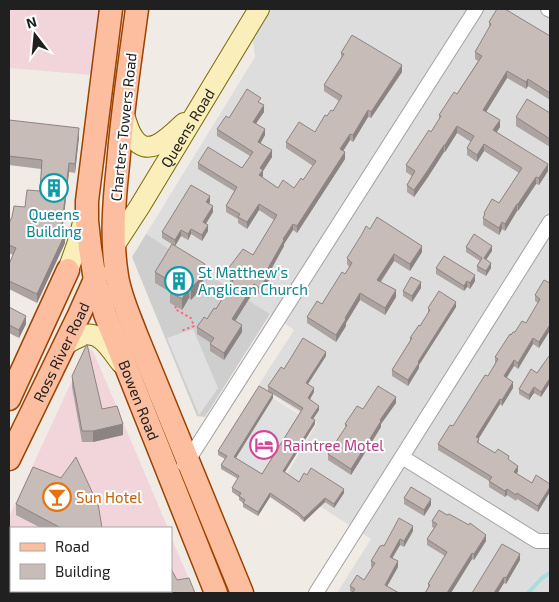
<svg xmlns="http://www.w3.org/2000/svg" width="559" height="602" font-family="'Exo 2',sans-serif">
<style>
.residential{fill:#dedddd}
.commercial{fill:#f1d5db}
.religious{fill:#cecece}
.parking{fill:#e0e0e0}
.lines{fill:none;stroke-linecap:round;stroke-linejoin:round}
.stream{stroke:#a6dede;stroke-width:4}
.street-casing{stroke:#a1a1a1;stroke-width:16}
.secondary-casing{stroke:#7a6b03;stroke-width:22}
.primary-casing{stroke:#9c4300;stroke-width:25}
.path{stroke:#fb6c7f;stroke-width:2;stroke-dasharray:2.5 2.5;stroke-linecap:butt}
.street{stroke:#fff;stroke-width:14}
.secondary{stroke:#faeeba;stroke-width:20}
.primary{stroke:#fdbe9f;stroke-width:22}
.wall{fill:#aca29f}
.shaded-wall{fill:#8c8482}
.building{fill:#c8bcb9;stroke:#8c8482}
.labels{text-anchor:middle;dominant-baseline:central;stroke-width:4;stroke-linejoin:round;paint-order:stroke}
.street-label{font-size:15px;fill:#202020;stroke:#fff}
.culture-label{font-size:15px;fill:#0d838f;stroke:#fff}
.hotel-label{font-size:15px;fill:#b23c85;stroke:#fff;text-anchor:start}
.food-label{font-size:15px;fill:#c56008;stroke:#fff;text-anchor:start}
</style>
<rect width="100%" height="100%" fill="#f1ebe6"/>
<path class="residential" d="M249,9H550V593H337L371,539L282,482L317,423L258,386L294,330L270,314L146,234L255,57Z"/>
<path class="commercial" d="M9,9H98L93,75L9,68Z
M87,348L93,351L168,528H11V591H171V537L195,593H9V517Z"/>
<path class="religious" d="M146,234L270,314L205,417L197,416L132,257Z"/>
<path class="parking" d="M193,329L218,388L199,415L167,338Z
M273,398L301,416L262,478L234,461Z"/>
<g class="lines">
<path class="stream" d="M528,593L542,578L550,573"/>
<defs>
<path id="street" d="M548,9L550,10
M402,457L537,541H550
M184,464L187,462L476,9
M316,593L550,222"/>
<g id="secondary">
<path d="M123,112C126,120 128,130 133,137C148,161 171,135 184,123"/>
<path id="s1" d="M114,246L140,206L259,9"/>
<path d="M68,270L77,245L85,215"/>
<path d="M64,345C70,342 78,337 85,335C101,331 112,352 121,363"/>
</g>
<g id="primary">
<path id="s2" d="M111,9L87,201V221L90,248L95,280L105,314L216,593"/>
<path d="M137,9C130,61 122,113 118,165C114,202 111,239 117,276C120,296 129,315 136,334L242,593"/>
<path d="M9,399L68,270"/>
<path id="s3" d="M9,459L79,315L97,275"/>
</g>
</defs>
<use href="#street" class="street-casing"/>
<use href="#secondary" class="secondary-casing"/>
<use href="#primary" class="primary-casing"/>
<path class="path" d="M176,306L175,309L191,318L194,326L181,331"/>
<use href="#street" class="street"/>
<use href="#secondary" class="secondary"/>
<use href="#primary" class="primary"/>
</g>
<path class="wall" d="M489,22L550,36V100L528,86L526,89L507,78L486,112L500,127L497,132L548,171L539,185L536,184L518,211H517L505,231L502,229L499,235L483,225V218L484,216V213L499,203L519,173L484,151L477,162L467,155V148L471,142L457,133L445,152H444L428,177L414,197L407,192V185L412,176L406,172V165L431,132L439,119V115L457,94L478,61L475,59V52L489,28Z
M341,53L402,72L371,118L368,117L353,142L350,140L343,151L345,159L297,233L293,230L284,244V246L270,272V278L260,294L254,291L235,321L242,332L224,360L210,351V344L211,343L197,334V327L207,319L216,309L231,286L230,285V278L231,277H227V270L253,255L274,220L259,210L247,229L238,223V219L226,212V206L234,191L198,169V163L242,168L250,156L217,136V129L229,118L261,103L264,112L256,123L265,135L260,143L272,157L263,171V176L262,177L278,188H294L303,180L313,166L286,148V142L315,132L327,116L333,111L339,101L324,91V85L341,58Z
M550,113V147L516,126V117Z
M9,120L79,137L75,173L69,172L62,233L65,243L37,303L9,289V264L13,255L9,253V223L25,207L40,191L41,169L9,165Z
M210,202L209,203L213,212L206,224L208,231L202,241L191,234L188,240L181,236L175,246L162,238V232Z
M370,229L422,252L410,271L394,261L381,282L396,297L385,315L360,300L346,323V326L336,342L307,323V317L322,304L345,274L349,267L347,264V258L362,235V234Z
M466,247L492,251L486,259L491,268L486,276L477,271V266L480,261L466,252Z
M436,268L475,281L470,289L467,287L464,291L436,274Z
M155,272L205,275L199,291L191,300L189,298L182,310L170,303V292L155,283Z
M550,283V333L549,332L539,348L533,344L518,369L514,366L506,378L513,388L502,406L500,404L479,438V443L495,453L509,460L518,471L517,474L532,483L550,484L538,512L517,499L516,501L507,495L505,497L489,487V481L438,450V444L453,426L488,376L496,363H495V357L511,335L526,323L538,303L535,301V295Z
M421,288L412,302L403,296V291Z
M9,307L26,324L19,338L9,333Z
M456,307L419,365V368L408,386L392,376V370L410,341V338L420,326L428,314V308Z
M326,356L308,384L314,392L309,400L319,410L313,419L315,424L285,472L299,482L344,493L334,508L325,502L304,522L298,516L270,497L258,516L243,507V503L239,500V497L232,492V488L238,479L221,469V465L225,459L218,455V451L273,398L236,458L262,474L301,411L268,391V386L284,369Z
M550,357V383L541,397L534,393L529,400L519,394V389L537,373Z
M72,376L102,409L123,435L93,442H82L72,387Z
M396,403L381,424V427L351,475L328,460V454L345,429V424L363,409Z
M61,478L102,528H41L16,515V504Z
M404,498L431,505L424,516L404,504Z
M432,521L486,541L474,560L472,559L451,593H425L428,587V584L445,556L427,545V539L434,528L432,527Z
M413,531L404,547L400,545L392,558L398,567L387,586L353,593L350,591V586L364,580L372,567H371V561L381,546Z
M520,560L506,584L504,583L472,593Z"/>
<path class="shaded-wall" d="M402,65V72L371,118V112Z
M507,71V78L483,117V110Z
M528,79V86L526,89V82Z
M264,105V112L253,128V122Z
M368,110V117L353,142V135Z
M500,120V127L493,137V130Z
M457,126V133L445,152V145Z
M79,128V137L75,173V164Z
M265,129V135L258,148V142Z
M350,134V140L340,156V149Z
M484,144V151L477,162V155Z
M444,145V152L428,177L414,197V190Z
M272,150V157L263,171V176L259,182V175L260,168Z
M345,152V159L297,233V226Z
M69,163V172L61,241V233Z
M548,164V171L539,185V178Z
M536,177V184L518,211V204Z
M210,196V202L206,208V202Z
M259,204V210L247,229V222Z
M517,204V211L505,231V224Z
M213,206V212L203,228V222Z
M502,222V229L499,235V228Z
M293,224V230L284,244V246L267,276V270L283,239Z
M208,225V231L202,241V235Z
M191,229V234L188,240V234Z
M181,230V236L175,246V240Z
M65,234V243L37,303V294Z
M422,246V252L410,271V264Z
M492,246V251L484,263V258Z
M394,254V261L377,286V280Z
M491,263V268L486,276V271Z
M205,264V275L199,291L191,300V288Z
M270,272V278L260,294V288Z
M475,275V281L470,289V283Z
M467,281V287L464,291V286Z
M421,282V288L412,302V296Z
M254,284V291L232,326V319Z
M189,287V298L182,310V299Z
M396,290V297L385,315V308Z
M360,293V300L346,323V326L336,342V335L345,318Z
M456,302V307L419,365V368L408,386V380L418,362Z
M26,316V324L19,338V330Z
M242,325V332L224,360V353Z
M549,326V332L539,348V342Z
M533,338V344L518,369V363Z
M326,352V356L306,387V383Z
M514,360V366L504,382V376Z
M550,378V383L541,397V392Z
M513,382V388L502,406V400Z
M534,387V393L529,400V395Z
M314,388V392L308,403V398Z
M273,394V398L234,461V457Z
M396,397V403L381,424V427L351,475V469L380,420Z
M500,399V404L476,443V437Z
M319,406V410L311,422V418Z
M315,420V424L283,475V471Z
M123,424V435L93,442V431Z
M518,466V471L514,478V472Z
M550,487V492L538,512V506Z
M344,489V493L334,508V504Z
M507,489V495L505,497V491Z
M270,493V497L258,516V512Z
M325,498V502L304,522V518Z
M431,499V505L424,516V510Z
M413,526V531L404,547V541Z
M486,535V541L474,560V554Z
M400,539V545L390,562V557Z
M472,553V559L451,593H447Z
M520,554V560L506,584V578Z
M398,561V567L385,590V585Z
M504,577V583L498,593H494Z"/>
<path class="building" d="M497,9H505L550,36V93L528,79L526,82L507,71L483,110L500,120L493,130L548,164L539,178L536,177L518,204H517L505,224L502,222L499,228L483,218L485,214L484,213L492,199L499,203L522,168L484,144L477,155L467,148L474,136L457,126L445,145H444L428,170L414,190L407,185L415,171L406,165L429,130L431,132L441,116L439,115L454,92L457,94L482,56L475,52L491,24L489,22Z
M352,35L402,65L371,112L368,110L353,135L350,134L340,149L345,152L297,226L293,224L283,239L284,240L267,270L270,272L260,288L254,284L232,319L242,325L224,353L210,344L214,338L197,327L204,317L207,319L214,308L216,309L233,281L230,278L235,271L227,270L243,249L253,255L277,215L259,204L247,222L238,217L240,214L226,206L237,187L198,163L208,147L242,168L253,152L217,129L226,116L229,118L247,89L261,98L258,102L264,105L253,122L265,129L258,142L272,150L260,168L263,170L259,175L278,188L283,180L294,188L301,178L303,180L316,161L286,142L299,122L315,132L325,115L327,116L331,110L333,111L342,96L324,85L344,54L341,53Z
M527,99L550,113V139L516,117Z
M9,120L79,128L75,164L69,163L61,233L65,234L37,294L9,281V264L16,248L9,245V223L12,217L14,206L25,207L27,190L40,191L42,160L9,156Z
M191,185L210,196L206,202L213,206L203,222L208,225L202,235L191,229L188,234L181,230L175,240L162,232Z
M377,217L422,246L410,264L394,254L377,280L396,290L385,308L360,293L345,318L346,319L336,335L307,317L317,301L322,304L342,272L345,274L352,263L347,258L362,234L366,226L370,229Z
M474,234L492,246L484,258L491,263L486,271L477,266L482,258L466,247Z
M172,244L205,264L199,280L191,288L189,287L182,299L170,292L175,284L155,272Z
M444,256L475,275L470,283L467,281L464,286L436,268Z
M411,277L421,282L412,296L403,291Z
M544,280L550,283V327L549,326L539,342L533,338L518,363L514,360L504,376L513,382L502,400L500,399L476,437L479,439L477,442L495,453L498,449L509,456L508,459L518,466L514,472L532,483L536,475L550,484V487L538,506L517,493L516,495L507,489L505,491L489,481L492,477L438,444L450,425L453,426L485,375L488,376L498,359L495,357L510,334L511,335L513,332H515L522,321L526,323L540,299L535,295Z
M439,291L456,302L418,362L419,363L408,380L392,370L412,338H410L419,325L420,326L430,310L428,308Z
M9,307L26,316L19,330L9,325Z
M303,338L326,352L306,383L314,388L308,398L319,406L311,418L315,420L283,471L299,482L304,473L307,475L311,468L344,489L334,504L325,498L304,518L298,512L270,493L258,512L243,503L245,500L239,496L241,493L232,488L239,476L221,465L227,456L218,451L259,386L273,394L234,457L262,474L303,408L268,386L281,367L284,369Z
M87,344L102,409L117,406L123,424L93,431H82L72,376Z
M549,356L550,357V378L541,392L534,387L529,395L519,389L531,369L537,373Z
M378,386L396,397L380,420L381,421L351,469L328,454L347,425L345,424L357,406L363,409Z
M76,457L93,494L97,497L102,528H61L16,504L33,467L61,478Z
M411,487L431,499L424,510L404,498Z
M439,510L447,515L449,514L469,525L470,523L486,535L474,554L472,553L447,593H425L430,585L428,584L447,552L427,539L437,524L432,521Z
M399,518L413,526L404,541L400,539L390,557L398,561L385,585L399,593H352L355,589L350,586L357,575L364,580L375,563L371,561L380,546H381L382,545L384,546Z
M502,544L520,554L506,578L504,577L494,593H472Z
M171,569L177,580L189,578L195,593H89L90,591H171Z
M9,586L11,587V591H18L23,593H9Z"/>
<defs>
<symbol id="building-ring" viewBox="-11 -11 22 22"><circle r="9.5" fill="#fff" stroke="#0f9aa8" stroke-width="1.5"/><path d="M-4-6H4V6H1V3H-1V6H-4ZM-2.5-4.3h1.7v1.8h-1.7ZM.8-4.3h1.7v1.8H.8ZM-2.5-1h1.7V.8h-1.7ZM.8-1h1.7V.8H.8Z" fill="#0f9aa8"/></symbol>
<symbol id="hotel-ring" viewBox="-11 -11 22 22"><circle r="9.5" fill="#fff" stroke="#d1479c" stroke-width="1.5"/><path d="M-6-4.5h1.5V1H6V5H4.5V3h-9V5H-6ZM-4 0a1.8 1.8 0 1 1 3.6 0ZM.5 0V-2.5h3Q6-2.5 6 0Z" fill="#d1479c"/></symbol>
<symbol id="bar-ring" viewBox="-11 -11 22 22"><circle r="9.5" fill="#fff" stroke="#e8710a" stroke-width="1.5"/><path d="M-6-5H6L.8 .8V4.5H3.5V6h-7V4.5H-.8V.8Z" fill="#e8710a"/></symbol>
</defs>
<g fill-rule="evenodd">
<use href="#building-ring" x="38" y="172" width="32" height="32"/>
<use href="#building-ring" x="163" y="265" width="32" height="32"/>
<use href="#hotel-ring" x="248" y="429" width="32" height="32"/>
<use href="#bar-ring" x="41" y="481" width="32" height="32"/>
</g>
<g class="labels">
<g class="street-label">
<text transform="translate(123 127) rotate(-84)">Charters Towers Road</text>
<text stroke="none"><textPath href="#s1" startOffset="139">Queens Road</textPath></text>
<text stroke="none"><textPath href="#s3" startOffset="119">Ross River Road</textPath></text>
<text stroke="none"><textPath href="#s2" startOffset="401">Bowen Road</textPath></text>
</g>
<g class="culture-label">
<text x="54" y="214">Queens<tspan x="54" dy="17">Building</tspan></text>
<text x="198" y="272" text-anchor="start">St Matthew's<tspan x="198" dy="17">Anglican Church</tspan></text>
</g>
<g class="hotel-label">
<text x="283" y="445">Raintree Motel</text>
</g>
<g class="food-label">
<text x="76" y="497">Sun Hotel</text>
</g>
</g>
<rect width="559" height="602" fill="none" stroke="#202020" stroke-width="20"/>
<rect x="10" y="527" width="162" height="65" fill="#ffffff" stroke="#a6a6a6"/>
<rect x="20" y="543" width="25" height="8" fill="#fdbe9f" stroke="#a6a6a6"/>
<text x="55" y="552" font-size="15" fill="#202020">Road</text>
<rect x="20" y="564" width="25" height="15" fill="#c8bcb9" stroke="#a6a6a6"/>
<text x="55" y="577" font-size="15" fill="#202020">Building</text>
<g transform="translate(35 35) rotate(344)" stroke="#ffffff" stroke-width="4" paint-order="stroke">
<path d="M0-4L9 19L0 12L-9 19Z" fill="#202020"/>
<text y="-8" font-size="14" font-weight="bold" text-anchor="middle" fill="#202020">N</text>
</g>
</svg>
